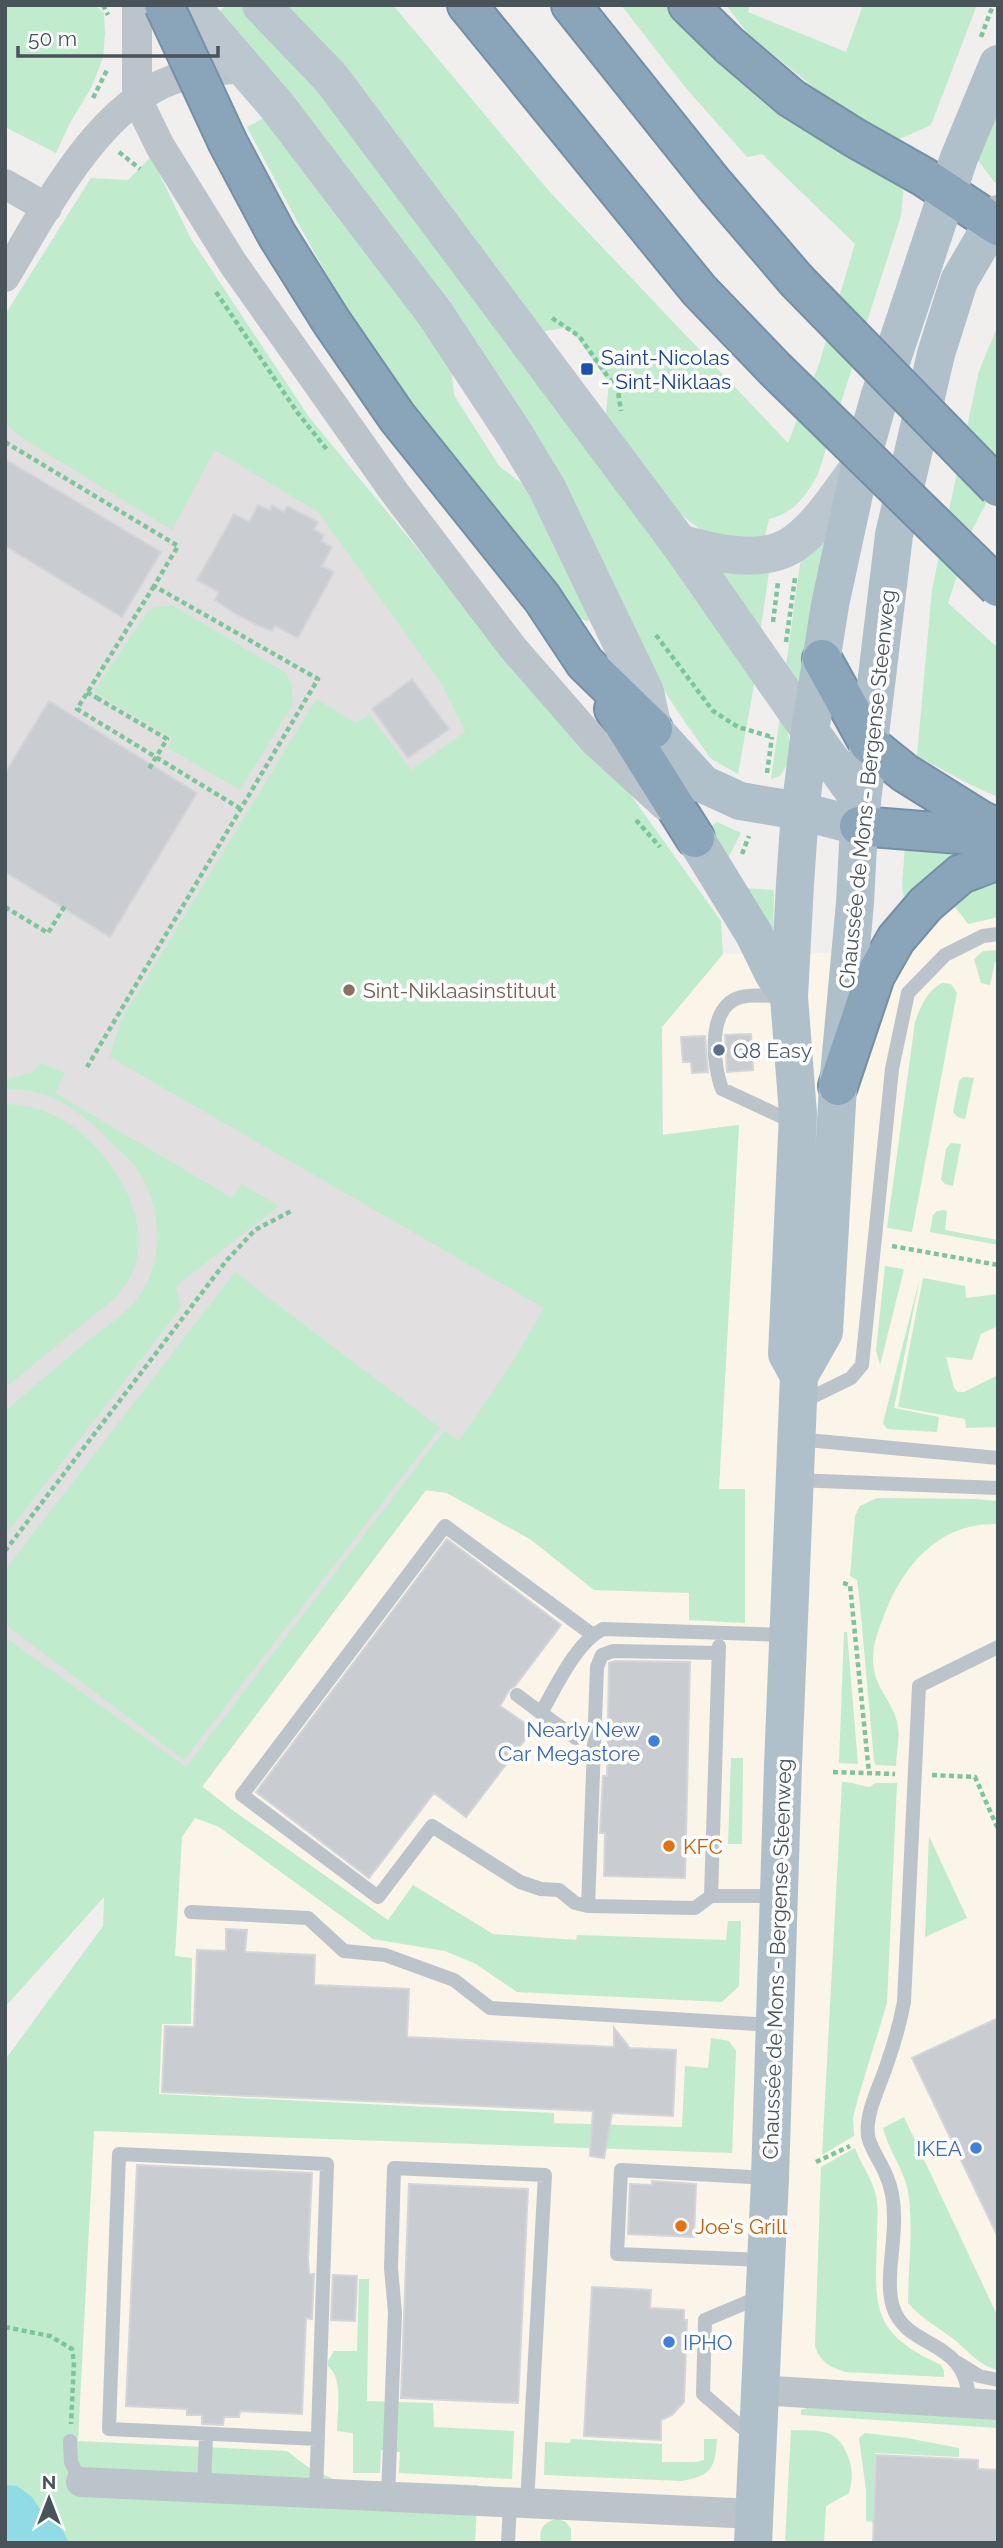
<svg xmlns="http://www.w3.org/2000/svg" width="1003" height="2548" font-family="Raleway,sans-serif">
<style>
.commercial{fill:#faf4e9}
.education{fill:#e2dfe0}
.green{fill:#c0ebcd}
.water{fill:#90dbe5}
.building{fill:#c9ccd1;stroke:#d3d5d9;stroke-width:2}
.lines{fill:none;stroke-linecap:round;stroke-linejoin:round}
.highway-casing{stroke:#7590a5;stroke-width:42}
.path{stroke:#7ac69a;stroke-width:4.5;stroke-dasharray:5 3.5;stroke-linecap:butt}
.lane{stroke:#bbc4ca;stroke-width:14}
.street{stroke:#bbc4ca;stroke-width:30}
.secondary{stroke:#bbc6cf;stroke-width:38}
.primary{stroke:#b0c0cb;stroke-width:38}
.highway{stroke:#8aa5b9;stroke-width:38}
.highway-bridge-casing{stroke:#7590a5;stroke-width:42;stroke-linecap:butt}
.path-bridge{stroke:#7ac69a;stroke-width:4.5;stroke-dasharray:5 3.5;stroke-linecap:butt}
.highway-bridge{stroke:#8aa5b9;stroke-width:38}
.transit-dot{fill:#1a4fb4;stroke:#fff;stroke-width:2.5}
.education-dot{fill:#8d6e63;stroke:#fff;stroke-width:2.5}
.service-dot{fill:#5c6f8a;stroke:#fff;stroke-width:2.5}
.shop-dot{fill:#3f7fe0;stroke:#fff;stroke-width:2.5}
.food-dot{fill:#e8710a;stroke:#fff;stroke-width:2.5}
.labels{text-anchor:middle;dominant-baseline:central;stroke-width:7;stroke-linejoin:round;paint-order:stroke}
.transit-label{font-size:21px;fill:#164399;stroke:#fff;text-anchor:start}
.street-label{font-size:21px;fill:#48535a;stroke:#fff}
.education-label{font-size:21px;fill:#785e54;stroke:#fff;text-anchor:start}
.service-label{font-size:21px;fill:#4e5e75;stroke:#fff;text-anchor:start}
.shop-label{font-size:21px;fill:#366cbe;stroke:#fff;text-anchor:end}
.food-label{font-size:21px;fill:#c56008;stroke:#fff;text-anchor:start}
</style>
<rect width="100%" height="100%" fill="#f1eeee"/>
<path class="commercial" d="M949,899L969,924L998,917V2543H475L478,2486L313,2479L74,2446L83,2338L104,1896L199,1791L426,1490L447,1493L530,1539L716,1533L739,1126L662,1136V1027L723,954L908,952Z"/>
<path class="education" d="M91,178L369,534L478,759L723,954L662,1027L663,1135L739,1125L530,1539L447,1493L426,1490L199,1791L5,1671V315Z"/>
<path class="green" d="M5,5H95L104,13L105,34L103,58L91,88L70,123L56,153L5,127Z
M226,5H251L351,120L755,679L738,774L711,759L687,725L215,16Z
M286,5H393L548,190L788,443L819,364L855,244L762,154L747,157L685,87L621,5H675L904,185L901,216L818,474C806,496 794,513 769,519L763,544L702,531L674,509L605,424L609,383L576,336L565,328L538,332Z
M726,5H750L748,12L846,52L863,5H977L931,125L895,141L827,98L749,35Z
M998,109V177L995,183L977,159Z
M268,116L450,356L454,395L499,466L524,485L596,616L587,621L579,618C508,530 436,443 373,349C326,279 287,202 247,127Z
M151,157L191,239L309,417L514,666L630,794L721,921L723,954L662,1027V1135L739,1125L719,1489H745V1623L689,1620V1593L594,1590L530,1539L447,1493L426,1490L202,1786L231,1809L388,1920L413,1885L493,1934L576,1940L577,1935L726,1940L728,1921H741L739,1986L722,2002L517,1992L476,1964L445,1951L373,1939L219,1827L195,1818L182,1837L175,1956L192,1958L191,2024H162L159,2094L554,2113V2123L682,2127L685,2066L708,2068L711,2038L729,2041L736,2051L732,2153L94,2131L78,2441L287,2451L308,2467L335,2480L478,2485L475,2543H5V2060L103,1926L104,1897L5,2007V1637L186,1767L444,1431L459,1441L510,1366L544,1308L110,1057L120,1022L316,699L356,723L369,714L411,770L465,732L441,683L318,512L215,450L172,530L20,437L5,422V315L91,178L128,180Z
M998,325V481L973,528L948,603L998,648V797L971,785L917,756L932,589L979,371Z
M823,543L828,549L802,683L785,672L802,550Z
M715,562L770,565L760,635Z
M172,605L286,673L291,683L293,704L240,790L168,748L173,739L94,692L148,611L154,607Z
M780,716C791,737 796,754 780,776L771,779Z
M717,822L741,833L726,862L710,827Z
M905,846L973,850L906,910L902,886Z
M998,882V917L968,924L950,900Z
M743,888L774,890L773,938Z
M998,950V962H995L990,985L981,983L974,959L983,951Z
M942,983L951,984L957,993L912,1232L887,1228L915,1022C921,1006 926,992 942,983Z
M41,1063L65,1073L55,1093L232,1198L242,1184L279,1206L176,1286L181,1308L5,1536V1411C34,1386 63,1362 91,1338C105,1327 121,1317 133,1304C166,1266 164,1205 134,1165C127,1157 118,1150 111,1142C79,1110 53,1089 5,1089V1079L32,1073Z
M963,1077L974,1078L965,1119L957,1117L953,1112L959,1081Z
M8,1104C26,1106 43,1109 60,1118C109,1146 162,1225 128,1281C125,1287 119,1292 115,1298L5,1388V1105Z
M951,1143L961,1144L953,1186L945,1184L941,1180L946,1149Z
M944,1210L947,1211L945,1230L998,1240V1245L930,1232L933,1215L937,1211Z
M885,1266L904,1269L880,1365L876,1350Z
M235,1272L440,1428L184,1760L5,1624V1570Z
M920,1277L894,1408L939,1417L937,1432L887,1429L883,1423Z
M923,1278L965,1286L966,1298L998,1294V1326L981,1334L972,1360L946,1357L954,1388L958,1392H964L998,1375V1427L966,1428L965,1419L898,1407Z
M877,1498L973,1499L998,1501V1524C940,1522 904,1564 885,1613C877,1633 871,1648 874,1670C877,1690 897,1708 898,1728C900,1740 896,1754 896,1766L876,1765L874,1761L860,1605L857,1580L850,1576L855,1516L860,1506Z
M844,1632H847L858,1764L839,1763Z
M731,1758H743L742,1844H728Z
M842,1782C854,1782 860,1786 870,1787L875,1783H897L887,2003L858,2098L853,2118L854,2136L822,2155Z
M929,1836L967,1918L925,1937Z
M904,2117L998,2317V2370C976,2365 966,2347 948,2335C933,2324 920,2317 908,2303C908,2269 915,2215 906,2183C900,2164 888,2148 883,2128Z
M855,2148C860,2163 871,2177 875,2192C879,2205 877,2221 877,2235C875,2306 869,2332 941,2365L944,2371V2377L845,2372C830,2367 820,2362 815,2346L821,2167Z
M359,2279H369L367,2401L433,2403L434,2427L514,2431L512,2479L399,2473L400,2452L381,2450L380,2473H353V2433L337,2431C337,2411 344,2380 328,2366V2361L334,2351H357Z
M807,2408L998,2416V2428L801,2415V2410Z
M791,2430C817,2431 836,2427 847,2454C853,2468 853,2479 849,2493L826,2506L824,2543H785Z
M865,2433L907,2438L959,2448V2457L875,2453L873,2522L866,2521V2490L859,2438Z
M571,2439L662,2444V2462H696L704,2460V2439H717C715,2469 711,2476 681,2481L544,2475L545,2442L570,2443Z
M558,2519L566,2522L571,2529V2543H541C538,2529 544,2521 558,2519Z"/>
<path class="water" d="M5,2485L17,2486L32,2497L41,2511L56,2517L69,2543H5Z"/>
<path class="building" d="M5,459L161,552L122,617L5,546Z
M258,505L270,510L272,505L284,512L287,506L318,522L314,530L324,535L321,541L332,547L322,566L334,572L298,638L275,626L272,631L259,626L234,613L215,600L219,592L197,580L234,514L249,522Z
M412,679L449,729L408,758L372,709Z
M49,701L197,793L110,937L5,872V773Z
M751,1034L753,1070L727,1072L725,1035Z
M705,1036L708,1072L692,1073L691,1062H683L681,1037Z
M447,1539L561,1625L515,1686L510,1689L500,1706L533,1729L466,1817L434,1793L369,1878L256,1792Z
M615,1661L690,1662L685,1878L604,1876L605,1833H600L603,1776H607L609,1663Z
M226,1929L247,1930L245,1952L315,1955L314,1985L409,1989L407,2037L614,2047V2028L630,2048L676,2050L673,2116L612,2113L604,2158L590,2156L593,2111L162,2092L165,2026L194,2027L197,1950L226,1951Z
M998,2018V2237L912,2058Z
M137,2165L312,2173L308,2258L309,2274H314L312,2319L306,2318L302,2414L240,2411L239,2417H224L223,2425L202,2424V2415H187V2409L126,2406Z
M652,2181L696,2184L694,2237L628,2234L630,2184L652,2185Z
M409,2184L528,2189L518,2403L401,2398Z
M333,2275L357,2276L355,2321L331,2320Z
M592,2287L651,2290L650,2308L684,2310V2320H687L684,2402L672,2415L661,2420V2440L584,2436Z
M876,2455L978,2460V2469L998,2470V2543H873Z"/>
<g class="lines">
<defs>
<path id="highway" d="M467,5L699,290L775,369
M571,5L714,184L796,280
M688,5L729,45L791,98L855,138L924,177L998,226
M228,143L277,235L331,321L397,417L542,598L585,663L653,729
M822,659L869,744L905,773L982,821L998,828
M614,709L695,838
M859,826L998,837
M838,1086L875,976L896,939L926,904L961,874L998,860"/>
</defs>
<use href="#highway" class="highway-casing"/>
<path class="path" d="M103,5L108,15
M981,37L993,5
M93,98L108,68
M119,152L140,169
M216,292L297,412L328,451
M552,318L579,336L618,391L621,411
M5,442L178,546L154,586L318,679L87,1067
M154,586L77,709L241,809
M773,622L778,582
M656,635L713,711L738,727L772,737
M786,642L795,578
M87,692L97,698
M767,773L772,737
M636,820L660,847
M742,854L749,836
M5,907L48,933L66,904
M892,1246L998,1265
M5,1551L227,1260L255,1230L293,1210
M843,1583L850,1585L869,1773
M833,1772L895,1774
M932,1775L975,1777L998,1829
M816,2162L850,2146
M5,2327L50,2336L72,2349L74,2362L71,2424"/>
<path class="lane" d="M785,997C771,996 754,994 741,997C706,1006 713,1065 722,1089L795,1123
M802,1402L851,1378L862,1365L892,1069L908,993L945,955L983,936L998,934
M797,1439L998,1458
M795,1480L998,1488
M593,1635L445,1526L242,1795L378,1897L432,1826L520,1882L541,1889L559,1890L575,1903L588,1906L695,1908L711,1896H778
M517,1695L541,1713
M576,1738L541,1713C556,1687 576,1642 603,1629L788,1635
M711,1896L719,1646
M588,1906L597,1667L602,1655L613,1651L719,1653
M191,1912L308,1918L344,1951L385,1955L454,1980L490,2008L774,2025
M763,2260L617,2254L621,2170L768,2178
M958,2363L979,2376L998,2380
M969,2402C968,2337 907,2351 893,2307C885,2282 895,2244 894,2217C894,2202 892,2188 886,2175C881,2162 871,2150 868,2136C865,2113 880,2086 887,2064C894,2044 900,2023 904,2002L919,1686L998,1647
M754,2438L703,2394L705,2320L762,2296
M70,2441L71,2462L81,2482
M204,2488L206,2434
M316,2493L327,2164L119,2154L109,2429L317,2439
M388,2497L395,2313L391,2268L394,2168L545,2175L527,2504
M508,2543L510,2503"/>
<path class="street" d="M137,5V99L160,146L232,262L395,493L513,648L594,741L664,805
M5,184L47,208
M5,277C44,212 97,107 172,80C195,71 221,70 245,68
M759,2390L998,2405
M81,2482L754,2514"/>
<path class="secondary" d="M190,5L277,106L436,315L515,435L547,488L645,692L653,729
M261,5L331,78L679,543L810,731
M679,543C713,553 765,566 796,542C822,523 840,492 860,466"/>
<path class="primary" d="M653,729L703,784L740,801L800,811L859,826
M810,731L862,803
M695,838L754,934L773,973L789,997
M799,1376L787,1354L798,1114L789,997L795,884L800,811L810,731L830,605L860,466L879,398L959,158L998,64
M753,2543L770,2178L783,1765L799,1376L824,1332L838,1086L855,903L859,826L894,535L936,354L959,281L998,214"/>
<use href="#highway" class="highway"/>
<defs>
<path id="highway-bridge" d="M164,5L228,143
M796,280L998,487
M775,369L998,587"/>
</defs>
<use href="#highway-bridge" class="highway-bridge-casing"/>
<path class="path-bridge" d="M97,698L167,739L149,769"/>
<use href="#highway-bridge" class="highway-bridge"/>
</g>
<rect class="transit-dot" x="580" y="362" width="14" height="14" rx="3.5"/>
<circle class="education-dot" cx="349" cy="990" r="7"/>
<circle class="service-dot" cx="719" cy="1050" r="7"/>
<g class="shop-dot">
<circle cx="654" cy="1741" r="7"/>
<circle cx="976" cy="2148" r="7"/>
<circle cx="669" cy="2342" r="7"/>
</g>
<g class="food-dot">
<circle cx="669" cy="1846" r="7"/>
<circle cx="681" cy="2226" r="7"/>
</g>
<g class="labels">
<g class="transit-label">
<text x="601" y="357">Saint-Nicolas<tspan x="601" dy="24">- Sint-Niklaas</tspan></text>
</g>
<g class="street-label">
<text transform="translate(867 789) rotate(-84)">Chaussée de Mons - Bergense Steenweg</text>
<text transform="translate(777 1959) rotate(-88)">Chaussée de Mons - Bergense Steenweg</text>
</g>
<g class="education-label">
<text x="363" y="990">Sint-Niklaasinstituut</text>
</g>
<g class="service-label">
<text x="733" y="1050">Q8 Easy</text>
</g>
<g class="shop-label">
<text x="640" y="1729">Nearly New<tspan x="640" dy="24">Car Megastore</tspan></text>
<text x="962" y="2148">IKEA</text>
<text x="683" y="2342" text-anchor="start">IPHO</text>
</g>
<g class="food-label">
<text x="683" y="1846">KFC</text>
<text x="695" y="2226">Joe's Grill</text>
</g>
</g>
<rect width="1003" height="2548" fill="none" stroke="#48535a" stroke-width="14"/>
<g transform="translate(49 2499)" stroke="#ffffff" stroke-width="5" paint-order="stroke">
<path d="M0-5L12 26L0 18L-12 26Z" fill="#48535a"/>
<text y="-10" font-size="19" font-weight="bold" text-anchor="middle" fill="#48535a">N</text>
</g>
<path d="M18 46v10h200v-10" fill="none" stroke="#48535a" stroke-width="3.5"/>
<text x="28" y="46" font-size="21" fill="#48535a" stroke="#ffffff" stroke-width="5" paint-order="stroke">50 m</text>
</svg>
